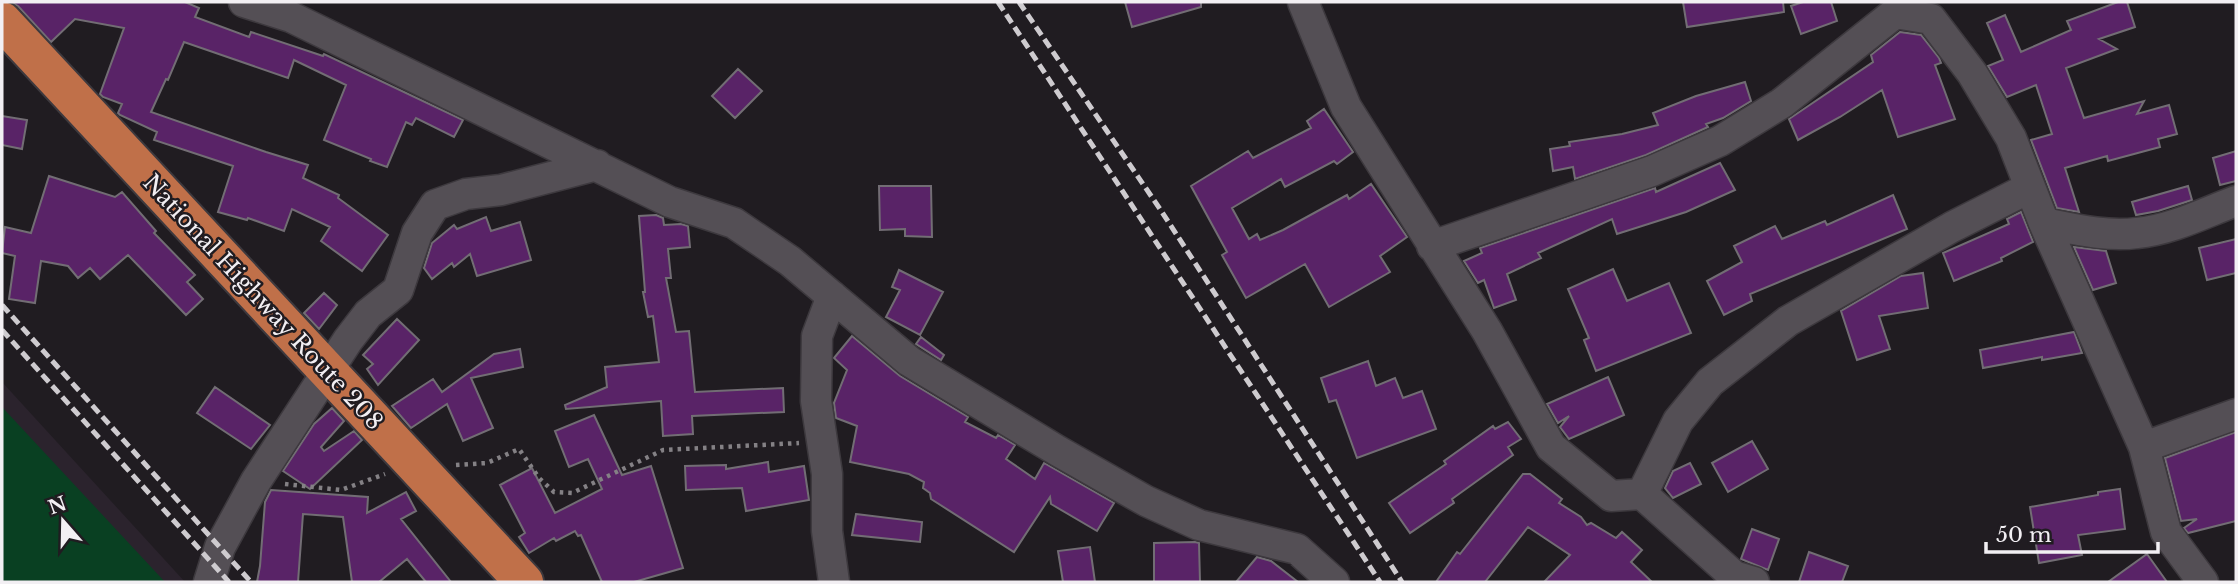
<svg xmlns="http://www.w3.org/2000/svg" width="2238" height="584" font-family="'Libre Baskerville',serif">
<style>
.built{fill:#2b232d}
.green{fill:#094022}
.building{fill:#592367;stroke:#726d74;stroke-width:2}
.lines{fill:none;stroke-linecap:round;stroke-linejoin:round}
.minor-casing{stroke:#3d393e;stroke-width:33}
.highway-casing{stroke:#3d393e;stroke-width:42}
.path{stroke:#848185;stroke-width:4.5;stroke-dasharray:3.5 5;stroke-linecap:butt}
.minor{stroke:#544f55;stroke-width:30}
.highway{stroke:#c07049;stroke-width:38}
.rail{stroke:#cecbcf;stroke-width:5;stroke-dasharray:10 5;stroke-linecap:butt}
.labels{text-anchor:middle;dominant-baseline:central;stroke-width:5;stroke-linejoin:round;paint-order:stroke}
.street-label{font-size:23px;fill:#f2eff3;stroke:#201c21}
</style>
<rect width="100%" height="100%" fill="#201c21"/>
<path class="built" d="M2,382L185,582H2Z"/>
<path class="green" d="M2,407L165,582H2Z"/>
<path class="building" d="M11,2H185L199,8L195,17L249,37L251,32L323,56L324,54L463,120L454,137L416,118L412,125L406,122L387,167L370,161L371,159L324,140L346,85L294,60L288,78L184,42L168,80L166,79L151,112L266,152L308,165L303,178L339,195L338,198L388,235L362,271L321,241L330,227L292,209L284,231L248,218L247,220L218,212L233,166L154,140L157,132L120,115L118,113L122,104L103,97L100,94L124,28L75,19L51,42L18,6Z
M1125,2H1201V7L1132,27Z
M1683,2H1783L1784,12L1687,27Z
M1803,2H1831L1837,21L1801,34L1791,6Z
M2118,2H2127L2135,27L2099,39L2117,49L2066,68L2084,118L2144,101L2137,114L2169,105L2177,134L2158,139L2160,147L2108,161L2107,156L2065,168L2079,212L2057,208L2031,140L2052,134L2036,85L2007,97L1988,66L2003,60L1987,23L2005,15L2021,52L2071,30L2067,21Z
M1900,32L1921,35L1939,58L1941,63L1935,65L1955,119L1898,137L1882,90L1840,117L1798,140L1789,119L1873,62L1871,55Z
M738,69L762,91L735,118L712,96Z
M1745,82L1751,101L1723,118L1706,124L1708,127L1646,155L1575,179L1573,167L1553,171L1550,149L1570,146L1569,142L1622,134L1658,125L1653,113L1696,96Z
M1324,109L1353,152L1337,164L1334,161L1285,187L1281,179L1232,208L1249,239L1257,234L1260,240L1283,230L1347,195L1349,199L1371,184L1407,237L1380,256L1390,272L1329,307L1305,264L1246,298L1222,255L1227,252L1191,186L1248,151L1253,158L1311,128L1307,121Z
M2,116L27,120L22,149L2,145Z
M2236,151V181L2220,185L2213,158Z
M1720,163L1735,190L1686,212L1617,234L1612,219L1538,253L1541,258L1507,274L1516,300L1494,308L1484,280L1478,283L1464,261L1482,253L1480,248L1655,188L1656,192Z
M49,176L115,197L122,192L156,231L154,233L195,275L187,282L203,299L186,315L128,255L100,279L90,268L78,278L68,266L41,261L35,303L9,299L15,256L2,253L5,227L31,233Z
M879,186H931L932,237L905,236V229L880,230Z
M2188,186L2192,200L2158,211L2136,215L2132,202Z
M1893,195L1907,229L1750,294L1752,301L1724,315L1707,281L1742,262L1734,246L1775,226L1782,239L1825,221L1827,225Z
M2021,212L2033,242L2001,258L2002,261L1954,281L1943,253L2009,224L2007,219Z
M656,215L663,218L664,225L681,224L688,226L690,247L668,249L671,278H666L676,332L689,331L695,392L783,388L784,412L692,416L693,434L663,436L661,401L566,409L565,405L607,387L605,367L659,362L653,316L648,317L643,292H645L639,216Z
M486,217L491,231L520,222L531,260L477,276L470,254L454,267L452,263L432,279L424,268L432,243L454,225L457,229Z
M2236,239V273L2207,280L2199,248Z
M2074,247L2106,251L2116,283L2093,290Z
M1613,269L1627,301L1669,283L1691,333L1596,371L1584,340L1589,338L1568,289Z
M899,270L943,292L920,335L886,317L900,290L892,287Z
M1923,273L1928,308L1879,316L1890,349L1857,360L1841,311L1901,276Z
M324,293L337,305L319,329L304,313Z
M397,319L419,340L378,385L367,369L373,364L363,355Z
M2074,332L2082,353L2042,360V357L1983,368L1980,350Z
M852,336L900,376L968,417L965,422L996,438L998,435L1015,445L1006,459L1035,479L1044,463L1114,503L1097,531L1051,504L1050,497L1014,552L931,499L930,493L923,488L924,482L909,474L850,462L857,426L836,418L834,403L847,370L834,358Z
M921,337L944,355L941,360L916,344Z
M520,349L523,367L471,378L493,428L463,441L447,404L411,428L392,406L433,379L442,392L494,354Z
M1368,361L1376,386L1395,378L1403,398L1422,391L1436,429L1357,458L1336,400L1329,402L1321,378Z
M1608,377L1624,415L1569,439L1560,427L1569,416L1558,423L1547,404Z
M215,387L270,425L251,449L197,413Z
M332,408L344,421L321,447L324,451L354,431L362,440L310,489L283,471L314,424Z
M594,415L622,475L651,466L683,568L634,582H602L581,535L578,536L575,531L556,541L554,538L529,553L519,537L525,533L500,485L532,468L555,513L602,489L588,459L569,467L555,431Z
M1508,422L1521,439L1508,447L1513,455L1452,499L1454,503L1410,533L1389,503L1446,464L1444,461L1493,426L1495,429Z
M2236,432V521L2188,533L2184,528L2197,519L2181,521L2165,458Z
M1752,441L1768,469L1728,492L1712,463Z
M768,462L769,472L804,466L809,500L746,511L742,488L686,490L685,466L726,465V469Z
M1690,463L1701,484L1673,498L1665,488L1673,471Z
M1523,474H1530L1562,499L1559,503L1581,517L1587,525L1591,523L1616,538L1622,532L1642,550L1631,562L1652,582H1544L1570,555L1528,527L1485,582H1436L1457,552L1460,554Z
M2120,489L2125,529L2078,535L2082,555L2039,563L2030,507L2098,495V492Z
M271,490L368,497L367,513L406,492L416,511L401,519L451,582H426L407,559L379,582H352L343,517L303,514L298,582H257L260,566L265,502Z
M856,514L922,522L920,542L852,535Z
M1752,529L1779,539L1768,570L1741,559Z
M1195,542L1199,543L1200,582H1154V543Z
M1090,547L1095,582H1063L1058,551Z
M1809,552L1848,566L1842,582H1799Z
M2147,554L2167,582H2108Z
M1257,557L1271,561L1298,582H1236Z"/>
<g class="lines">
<defs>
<path id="minor" d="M244,2L291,17L670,202L734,223L790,261L909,361L1058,451L1146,501L1199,525L1297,549L1334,582
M1303,2L1346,107L1487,331L1551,447L1611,496L1642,494L1734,576L1754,582
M2044,223C2074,229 2106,237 2137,233C2171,230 2204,213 2236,201
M1432,246L1652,171L1720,141L1782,103L1895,13L1931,19L1972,73L2011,138L2044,223L2144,447L2166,532L2203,582
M832,296L817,336L816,401L827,474V531L834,582
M2144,447L2236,414
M1642,494L1678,421L1710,382L1788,321L1952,227L2029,188
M209,582L220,547L256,481L348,340L368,314L398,290L417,233L435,205L466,194L501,190L597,165"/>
<path id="highway" d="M2,21L524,582"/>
</defs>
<use href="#minor" class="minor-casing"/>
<use href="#highway" class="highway-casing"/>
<path class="path" d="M456,465L487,463L519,449L539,478L554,492L572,493L663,450L799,443
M285,484L341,490L385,474"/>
<use href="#minor" class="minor"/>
<use href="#highway" class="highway"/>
<path class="rail" d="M998,2L1380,582
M1019,2L1160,209L1402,582
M2,305L251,582
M2,330L229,582"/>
</g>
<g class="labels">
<g class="street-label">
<text transform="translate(263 302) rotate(47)">National Highway Route 208</text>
</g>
</g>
<rect width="2238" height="584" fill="none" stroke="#f2eff3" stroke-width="7"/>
<g transform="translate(63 521) rotate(340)" stroke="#201c21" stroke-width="5" paint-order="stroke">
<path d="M0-5L12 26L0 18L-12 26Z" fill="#f2eff3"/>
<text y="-10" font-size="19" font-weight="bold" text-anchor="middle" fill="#f2eff3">N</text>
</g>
<path d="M1986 542v10h172v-10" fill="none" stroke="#f2eff3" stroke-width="3.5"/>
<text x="1996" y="542" font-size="21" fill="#f2eff3" stroke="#201c21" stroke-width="5" paint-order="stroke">50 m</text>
</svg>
